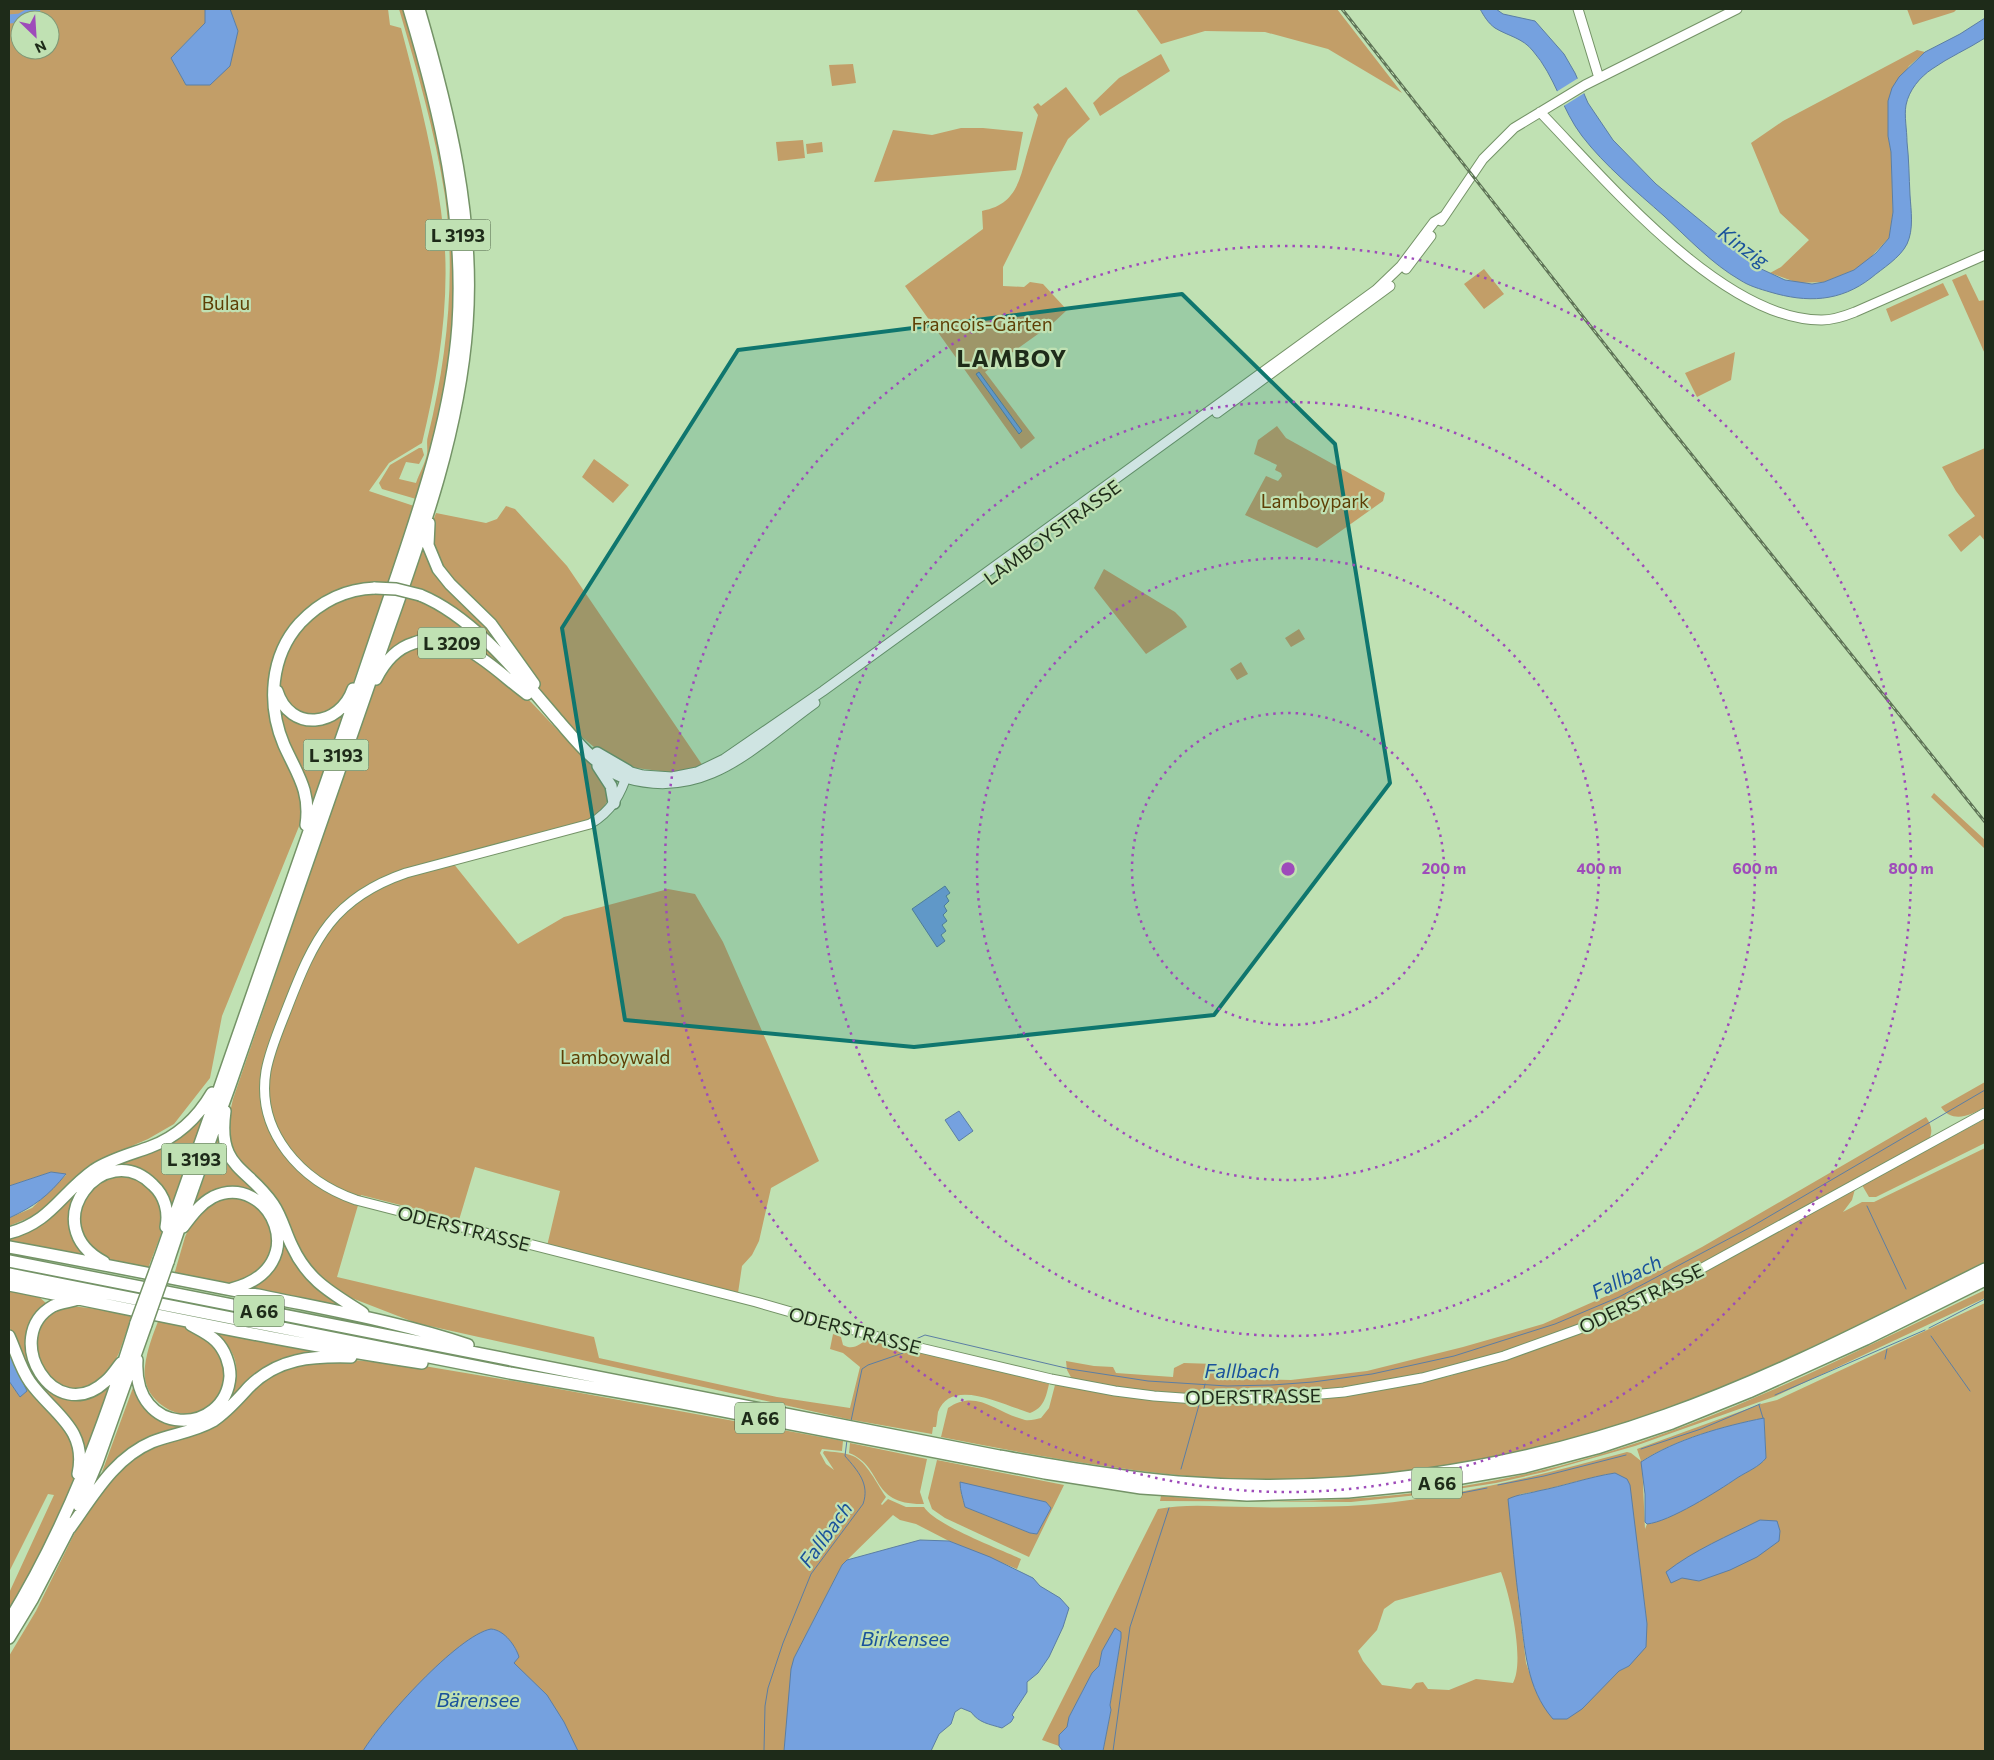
<svg xmlns="http://www.w3.org/2000/svg" width="1994" height="1760" font-family="Commissioner,sans-serif">
<style>
.green{fill:#c29e68;fill-rule:evenodd}
.water{fill:#75a1df;stroke:#5b7ea4}
.pier{fill:#c0e1b3}
.lines{fill:none;stroke-linecap:round;stroke-linejoin:round}
.stream{stroke:#5b7ea4;stroke-width:1}
.river{stroke:#75a1df;stroke-width:9}
.secondary-casing{stroke:#749367;stroke-width:11}
.highway-casing{stroke:#749367;stroke-width:14}
.secondary{stroke:#fff;stroke-width:9}
.highway{stroke:#fff;stroke-width:11}
.rail-casing{stroke:#5f7457;stroke-width:3}
.rail{stroke:#c0e1b3;stroke-width:1;stroke-dasharray:4;stroke-linecap:butt}
.highway-bridge-casing{stroke:#749367;stroke-width:14;stroke-linecap:butt}
.highway-bridge{stroke:#fff;stroke-width:11}
.marked{fill:#0f766e;fill-opacity:0.2;stroke:#0f766e;stroke-width:4;stroke-linejoin:round}
.ring{fill:none;stroke:#9e4bba;stroke-width:2.5;stroke-dasharray:2.5 5}
.labels{text-anchor:middle;dominant-baseline:central;stroke-width:4.5;stroke-linejoin:round;paint-order:stroke}
.shield{fill:#c0e1b3;stroke:#4f6247;stroke-width:1}
.shield-label{font-size:18px;font-weight:bold;fill:#1e2b19}
.park-label{font-size:19px;fill:#5e3f05;stroke:#c0e1b3}
.street-label{font-size:19px;fill:#1e2b19;stroke:#c0e1b3}
.water-label{font-size:20px;font-style:italic;fill:#19529b;stroke:#c0e1b3}
.district-label{font-size:24px;font-weight:bold;letter-spacing:1px;fill:#1e2b19;stroke:#c0e1b3}
.centre{fill:#9e4bba;stroke:#c0e1b3;stroke-width:2.5}
.ring-label{font-size:15px;text-anchor:middle;font-weight:bold;fill:#9e4bba;stroke:#c0e1b3;stroke-width:4.5;stroke-linejoin:round;paint-order:stroke}
</style>
<rect width="100%" height="100%" fill="#c0e1b3"/>
<path class="green" d="M9,9H205V23L171,58L186,85H210L238,31L230,9H388L390,25L401,28C419,96 437,165 444,236C450,304 438,377 422,443L389,463L369,491L414,506L388,583L375,584L296,622L269,704L299,781L304,814L222,1016L210,1078L174,1124L148,1139L104,1158L88,1169L45,1208L31,1217L9,1226V1218L32,1208L66,1175L51,1172L9,1186ZM20,20H50V50H20Z
M399,9H403C429,99 453,189 454,284C454,297 455,312 454,325C450,385 432,442 416,499L382,489L379,483L390,465L419,448H422L424,455L419,464L406,462L399,479L416,483C419,474 425,464 427,454C428,448 426,442 428,436C447,358 456,276 445,196C435,132 417,70 399,9Z
M1136,9H1337L1402,93L1328,49L1265,32L1205,31L1161,44Z
M1907,9H1957L1954,12L1913,25Z
M1917,50L1925,52L1909,66L1888,101V136L1891,152L1893,212L1889,238L1866,262L1854,270L1824,282L1798,283L1770,273L1781,267L1809,240L1780,213L1751,143L1783,121Z
M1161,54L1170,71L1100,116L1093,103L1119,78Z
M853,64L856,83L832,86L829,65Z
M1066,87L1090,119L1068,139L1053,167L1003,267V286L1024,287L1030,282L1043,284L1067,310L1052,324L985,372L1035,438L1021,449L905,286L983,229L982,211C1014,205 1019,184 1026,157C1030,143 1034,129 1038,115L1033,107L1038,103L1041,106Z
M961,128H983L1023,132L1016,170L874,182L893,130L932,135Z
M803,140L805,158L778,161L776,142Z
M822,142L823,152L807,154L806,144Z
M1484,269L1504,294L1484,309L1464,284Z
M1966,274L1979,301L1985,300V354L1952,280Z
M1943,283L1949,295L1891,322L1886,309Z
M1735,352L1731,380L1697,397L1685,373Z
M1277,426L1286,438L1385,493L1383,501L1317,548L1245,515L1266,476L1278,481L1282,476L1281,473L1275,470L1277,465L1254,454L1258,440Z
M1985,448V541L1980,535L1961,552L1948,535L1975,516L1956,491L1942,467Z
M594,459L629,485L613,503L582,477Z
M506,506L515,509L567,566L703,766L681,772H668L636,768L601,753L575,731L555,709L451,583L432,550L431,526L436,513L486,523L497,519Z
M424,540L429,557L499,636L504,655L408,587Z
M1104,569L1175,612L1182,619L1187,627L1146,654L1094,588Z
M385,592L352,686L344,701L316,718L297,714L279,688L286,651L304,625L333,603L363,593Z
M406,595L429,603L475,636L517,680L449,639L388,656L385,655Z
M1299,629L1305,639L1291,647L1285,638Z
M417,644L452,645L506,681L531,702L583,757L608,775C612,801 608,805 588,821L449,858L518,944L564,917L668,889L695,894L723,942L819,1161L771,1188L759,1241L752,1255L742,1266L738,1293L547,1246L560,1191L475,1167L459,1220L361,1195L337,1277L594,1337L599,1358L777,1397L850,1408L860,1367L843,1353L830,1349L833,1334L841,1337L843,1345C854,1351 859,1344 870,1338L1049,1384C1046,1397 1044,1408 1030,1413C1006,1406 951,1376 938,1412C937,1417 937,1423 936,1427H933L932,1434L847,1419L416,1323L349,1297L331,1288L315,1273L305,1260L282,1211L237,1158L232,1147L228,1121L233,1099L373,690L382,673L395,656Z
M1241,662L1248,674L1237,680L1230,669Z
M276,693L300,721L347,706L309,814L283,736Z
M1934,793L1985,840V849L1931,797Z
M1985,1082V1107C1972,1115 1952,1124 1941,1107Z
M205,1111L170,1212L135,1170L78,1191C63,1219 71,1242 94,1261L9,1245V1235L94,1172L159,1145Z
M1926,1117C1931,1124 1934,1132 1928,1141L1642,1298C1492,1370 1321,1408 1154,1394C1127,1391 1099,1384 1072,1379L1067,1370L1066,1361L1094,1366L1113,1367L1116,1373L1173,1377L1174,1368L1184,1363L1215,1364L1218,1378L1291,1380L1367,1371L1463,1347L1543,1324L1627,1287L1702,1247Z
M1985,1119V1143L1876,1197H1869L1862,1185Z
M220,1133L261,1194L293,1253L349,1310L246,1288C275,1277 275,1264 281,1236L248,1193L194,1206Z
M1985,1148V1263C1863,1322 1741,1387 1610,1428C1491,1465 1336,1489 1211,1478C1120,1471 1031,1455 941,1437L948,1408C976,1388 997,1413 1025,1420C1030,1421 1036,1419 1041,1418L1049,1408L1055,1385L1134,1397L1263,1403L1309,1401L1395,1387L1450,1376L1580,1333L1606,1322L1855,1189L1852,1200L1843,1212L1862,1202H1874Z
M112,1175L131,1176L151,1187L162,1206L163,1229L147,1271L116,1263L92,1252L76,1218L87,1190Z
M236,1196L258,1205L275,1237L265,1269L239,1283L217,1284L174,1275L185,1237L192,1221L211,1202Z
M9,1289L37,1295L47,1304C41,1309 35,1314 31,1321C20,1342 25,1371 45,1385C51,1389 59,1392 66,1396L111,1382L83,1460L73,1423L58,1404L40,1387L27,1369L9,1326Z
M1985,1290V1298L1776,1396L1635,1446L1544,1472L1496,1483L1418,1495L1351,1502L1160,1501L1161,1496C1305,1509 1455,1498 1595,1456C1731,1416 1857,1351 1985,1290Z
M1985,1303V1751H1103L1111,1710L1110,1705L1121,1638L1115,1629L1102,1651L1099,1666L1092,1673L1069,1717L1068,1727L1060,1735L1059,1746L1042,1740L1158,1509C1188,1503 1219,1507 1249,1507C1282,1508 1315,1507 1348,1506C1443,1501 1536,1476 1627,1452L1631,1453L1641,1461L1637,1449L1761,1404L1777,1400ZM1764,1418L1766,1458C1759,1467 1748,1471 1737,1478C1717,1491 1670,1521 1647,1524L1645,1529L1642,1461C1676,1439 1724,1426 1764,1418ZM1615,1473L1634,1531L1647,1624L1629,1666L1619,1671L1610,1680L1540,1699L1535,1689L1526,1663L1517,1589L1520,1494C1552,1490 1583,1478 1615,1473ZM1760,1520L1714,1575L1699,1581L1667,1572L1722,1539ZM1501,1572C1510,1595 1525,1661 1513,1683L1476,1679L1449,1690L1428,1689L1423,1682L1416,1683L1411,1689L1382,1685L1363,1661L1358,1651L1377,1630L1384,1609L1395,1601Z
M71,1306L107,1310L132,1315L119,1353L112,1367L108,1373L85,1389H63L42,1375C40,1365 32,1345 33,1336C35,1319 56,1309 71,1306Z
M159,1319C177,1324 199,1330 214,1343C217,1346 219,1353 220,1357C222,1362 227,1369 227,1375C227,1383 223,1389 219,1396C204,1417 179,1420 159,1403C148,1394 143,1381 145,1366C147,1350 153,1334 159,1319Z
M210,1329L323,1352L295,1355L272,1364L229,1402L205,1420L148,1439L133,1446L102,1472L134,1385L144,1406L155,1416L212,1414C219,1403 230,1389 235,1376C241,1358 224,1338 210,1329Z
M9,1340L72,1436L76,1466L73,1482L66,1499L41,1553L9,1610V1593L54,1495L48,1494L9,1572V1381L20,1397L27,1391L9,1353Z
M329,1358L424,1366L537,1385L843,1441L842,1451L822,1449L820,1453L826,1464L834,1470L823,1453L824,1451C833,1452 844,1452 853,1456C867,1462 877,1484 886,1497L881,1504L882,1505L888,1499L906,1507H924C935,1525 1000,1549 1021,1559L1017,1569L949,1541L916,1524L900,1520L893,1515L842,1565L794,1658L784,1751H9V1656L36,1611L82,1518L101,1489L136,1456L157,1445L180,1438L268,1374Z
M850,1443L927,1459L920,1492L924,1504C868,1505 885,1467 849,1453Z
M937,1460L1064,1485L1029,1557L945,1518L932,1509L928,1498ZM960,1483L1046,1502L1051,1508L1037,1534L1030,1533L965,1507C963,1498 960,1492 960,1483Z"/>
<path class="water" d="M205,9H230L238,31L230,66L210,85H186L171,58L205,23Z
M1480,9H1496L1503,14L1535,21L1564,54L1575,73L1588,103L1613,140L1656,184L1757,267L1785,280L1812,284L1824,282L1854,270L1876,253L1889,238L1893,212L1891,152L1888,136V101L1892,88L1899,77L1925,52L1960,34L1985,18V38C1968,49 1949,57 1932,69C1920,77 1909,90 1906,105C1904,116 1907,130 1907,142C1909,159 1909,177 1910,195C1911,211 1914,229 1907,244C1900,258 1883,268 1871,278C1840,302 1807,303 1770,292C1760,289 1749,286 1740,280C1712,264 1688,238 1664,216C1636,191 1605,166 1582,136C1562,110 1555,76 1533,51C1523,38 1508,36 1495,28C1488,23 1484,16 1480,9Z
M979,372L1022,431L1019,434L976,374Z
M945,886L950,893L946,896L949,901L944,906L947,911L943,915L947,921L942,925L946,931L941,935L945,941L937,947L912,909Z
M959,1111L973,1131L959,1141L945,1120Z
M51,1172L66,1174C48,1196 35,1206 9,1218V1186Z
M9,1353L27,1391L20,1397L9,1381Z
M1764,1418L1766,1458C1759,1467 1748,1471 1737,1478C1718,1491 1669,1522 1647,1524L1645,1522V1494L1641,1462C1676,1439 1724,1426 1764,1418Z
M1615,1473L1627,1479L1630,1485L1647,1624L1646,1647L1629,1666L1619,1671L1582,1709L1567,1719H1553C1526,1688 1525,1648 1520,1610C1515,1573 1512,1536 1508,1499C1519,1494 1527,1494 1538,1491C1564,1486 1589,1477 1615,1473Z
M960,1482L1046,1502L1051,1508L1037,1534L1030,1533L965,1507C963,1498 960,1491 960,1482Z
M1760,1520L1777,1521L1780,1531L1779,1541L1757,1557L1730,1570L1699,1581L1682,1578L1671,1583L1666,1572C1694,1550 1728,1536 1760,1520Z
M920,1540L949,1541L990,1557L1033,1578L1040,1586L1060,1598L1069,1608L1063,1627L1049,1657L1038,1673L1027,1682V1692L1012,1715L1014,1717L1011,1722L1002,1728C989,1724 979,1723 971,1712L961,1708L955,1712L951,1724L939,1734L931,1751H784L791,1669L794,1658L842,1565L847,1560Z
M1115,1628L1121,1632V1638L1110,1705L1111,1710L1103,1751H1063L1059,1746V1735L1067,1727L1069,1717L1092,1673L1099,1666L1102,1651Z
M491,1629C505,1630 516,1647 519,1657L514,1663L547,1695L564,1722L578,1751H363C381,1721 458,1635 491,1629Z"/>
<path class="pier" d="M1580,77L1586,92L1562,107L1556,92Z"/>
<g class="lines">
<path class="stream" d="M1867,1206L1906,1289
M1929,1328L1985,1299
M1931,1336L1970,1391
M913,1342L916,1339L925,1335L1070,1369L1148,1381L1227,1386L1272,1385L1313,1382L1372,1374L1454,1356L1555,1324L1619,1297L1751,1227L1985,1090
M1885,1359L1887,1349
M1203,1393L1205,1384
M1775,1395L1925,1330
M1759,1405L1763,1418
M851,1421L862,1369L868,1365L903,1353L907,1349
M1641,1449L1701,1429L1760,1404
M1181,1469L1199,1405
M1498,1485L1544,1476L1626,1455
M1441,1497L1487,1488
M764,1751L765,1706L768,1688L783,1643L811,1574L863,1504C870,1484 858,1471 845,1456L847,1440
M1113,1751L1130,1627L1169,1508"/>
<path class="river" d="M9,19L20,18L36,9"/>
<defs>
<path id="secondary" d="M1578,9L1599,78
M1540,112C1605,179 1723,321 1822,320C1834,320 1845,316 1855,312L1985,255
M1444,216L1434,222L1401,266L1376,290L823,691L724,759L697,772L672,777L643,775L628,771C621,794 612,811 590,824L406,873C333,898 314,939 288,1006C280,1027 270,1049 266,1071C256,1132 301,1181 356,1200L756,1302L899,1343L1051,1379L1115,1391L1154,1396L1196,1399H1264L1344,1392L1422,1378L1504,1356L1579,1329L1644,1300L1985,1113
M1441,221L1483,159L1514,128L1585,85L1737,9
M1406,269L1431,236
M1217,413L1390,286
M625,778C706,802 755,746 815,703"/>
<path id="highway" d="M429,523L428,545L438,569L450,584L491,624L534,684
M420,595C474,617 520,676 557,719C579,744 594,765 625,778
M376,679C384,663 397,648 414,643C458,627 495,671 527,694
M277,691C290,733 340,727 353,689
M597,753L628,771
M598,766L611,786L614,803
M306,825C311,791 297,774 284,745C267,705 270,656 300,623C320,602 346,589 375,588
M225,1111C217,1169 247,1166 273,1204C282,1217 285,1232 292,1246C308,1281 332,1293 363,1313
M183,1227C192,1215 200,1204 213,1197C269,1170 316,1268 231,1289
M9,1233C51,1222 61,1193 94,1170C111,1159 131,1154 150,1147C177,1137 198,1117 212,1093
M9,1247C92,1262 175,1279 258,1295C329,1310 400,1322 468,1345
M159,1260C222,1083 283,905 345,728C363,676 380,624 398,572C425,492 452,410 458,325C465,216 440,112 409,9
M9,1261L999,1456C1058,1466 1118,1477 1178,1482C1343,1495 1510,1471 1666,1415C1776,1376 1880,1321 1985,1269
M104,1262C34,1225 104,1136 153,1185C165,1196 169,1212 166,1227
M168,1262C187,1204 208,1146 229,1088C276,954 323,820 369,685C409,568 458,450 467,325C475,217 449,112 419,9
M9,1274L510,1373L677,1402L1045,1473L1141,1488L1247,1495L1348,1492L1427,1484L1525,1467L1597,1448L1672,1423L1749,1392L1866,1339L1985,1280
M9,1285C146,1312 284,1343 422,1363
M75,1300C67,1302 59,1303 53,1306C0,1336 54,1429 106,1381C112,1376 116,1369 121,1363
M9,1336C16,1351 20,1368 30,1382C52,1413 88,1428 78,1474
M137,1360C132,1439 226,1436 230,1376C230,1364 225,1350 216,1341C209,1334 200,1330 191,1325
M79,1506L97,1463L146,1325
M70,1528C93,1496 114,1458 152,1442C172,1434 194,1432 213,1421C227,1412 238,1399 249,1387C278,1358 312,1356 351,1357
M9,1621C66,1528 104,1427 136,1323
M9,1638L32,1600L72,1523"/>
</defs>
<use href="#secondary" class="secondary-casing"/>
<use href="#highway" class="highway-casing"/>
<use href="#secondary" class="secondary"/>
<use href="#highway" class="highway"/>
<defs>
<path id="rail" d="M1342,9L1664,420L1985,822"/>
</defs>
<use href="#rail" class="rail-casing"/>
<use href="#rail" class="rail"/>
<defs>
<path id="highway-bridge" d="M375,588L396,589L420,595
M136,1323L159,1260
M146,1325L168,1262"/>
</defs>
<use href="#highway-bridge" class="highway-bridge-casing"/>
<use href="#highway-bridge" class="highway-bridge"/>
</g>
<path class="marked" d="M1182,294L1335,444L1390,783L1214,1015L914,1047L625,1020L562,628L738,350Z"/>
<g class="ring">
<circle cx="1288" cy="869" r="156"/>
<circle cx="1288" cy="869" r="311"/>
<circle cx="1288" cy="869" r="467"/>
<circle cx="1288" cy="869" r="623"/>
</g>
<g class="labels">
<g class="shield">
<rect x="425.5" y="219.5" width="65" height="31" rx="4"/>
<rect x="418" y="627.5" width="68" height="31" rx="4"/>
<rect x="303.5" y="739.5" width="65" height="31" rx="4"/>
<rect x="161.5" y="1143.5" width="65" height="31" rx="4"/>
<rect x="234" y="1295.5" width="50" height="31" rx="4"/>
<rect x="735" y="1402.5" width="50" height="31" rx="4"/>
<rect x="1412" y="1467.5" width="50" height="31" rx="4"/>
</g>
<g class="shield-label">
<text x="458" y="235">L 3193</text>
<text x="452" y="643">L 3209</text>
<text x="336" y="755">L 3193</text>
<text x="194" y="1159">L 3193</text>
<text x="259" y="1311">A 66</text>
<text x="760" y="1418">A 66</text>
<text x="1437" y="1483">A 66</text>
</g>
<g class="park-label">
<text x="226" y="302">Bulau</text>
<text x="982" y="323">Francois-Gärten</text>
<text x="1315" y="500">Lamboypark</text>
<text x="615" y="1056">Lamboywald</text>
</g>
<g class="street-label">
<text transform="translate(1052 532) rotate(-36)">LAMBOYSTRASSE</text>
<text transform="translate(464 1228) rotate(14)">ODERSTRASSE</text>
<text transform="translate(1641 1298) rotate(-26)">ODERSTRASSE</text>
<text transform="translate(855 1330) rotate(15)">ODERSTRASSE</text>
<text transform="translate(1253 1396) rotate(-1)">ODERSTRASSE</text>
</g>
<g class="water-label">
<text transform="translate(1744 246) rotate(36)">Kinzig</text>
<text transform="translate(1626 1276) rotate(-26)">Fallbach</text>
<text x="1242" y="1370">Fallbach</text>
<text transform="translate(825 1534) rotate(-54)">Fallbach</text>
<text x="905" y="1638">Birkensee</text>
<text x="478" y="1699">Bärensee</text>
</g>
<g class="district-label">
<text x="1012" y="357">LAMBOY</text>
</g>
</g>
<circle cx="1288" cy="869" r="8" class="centre"/>
<g class="ring-label">
<text x="1444" y="874">200 m</text>
<text x="1599" y="874">400 m</text>
<text x="1755" y="874">600 m</text>
<text x="1911" y="874">800 m</text>
</g>
<rect width="1994" height="1760" fill="none" stroke="#1e2b19" stroke-width="20"/>
<g transform="translate(35 35) rotate(155)"><circle r="24" fill="#c0e1b3" stroke="#7f9875"/>
<path d="M0-4L9 19L0 12L-9 19Z" fill="#9e4bba"/>
<text y="-8" font-size="14" font-weight="bold" text-anchor="middle" fill="#1e2b19">N</text>
</g>
</svg>
